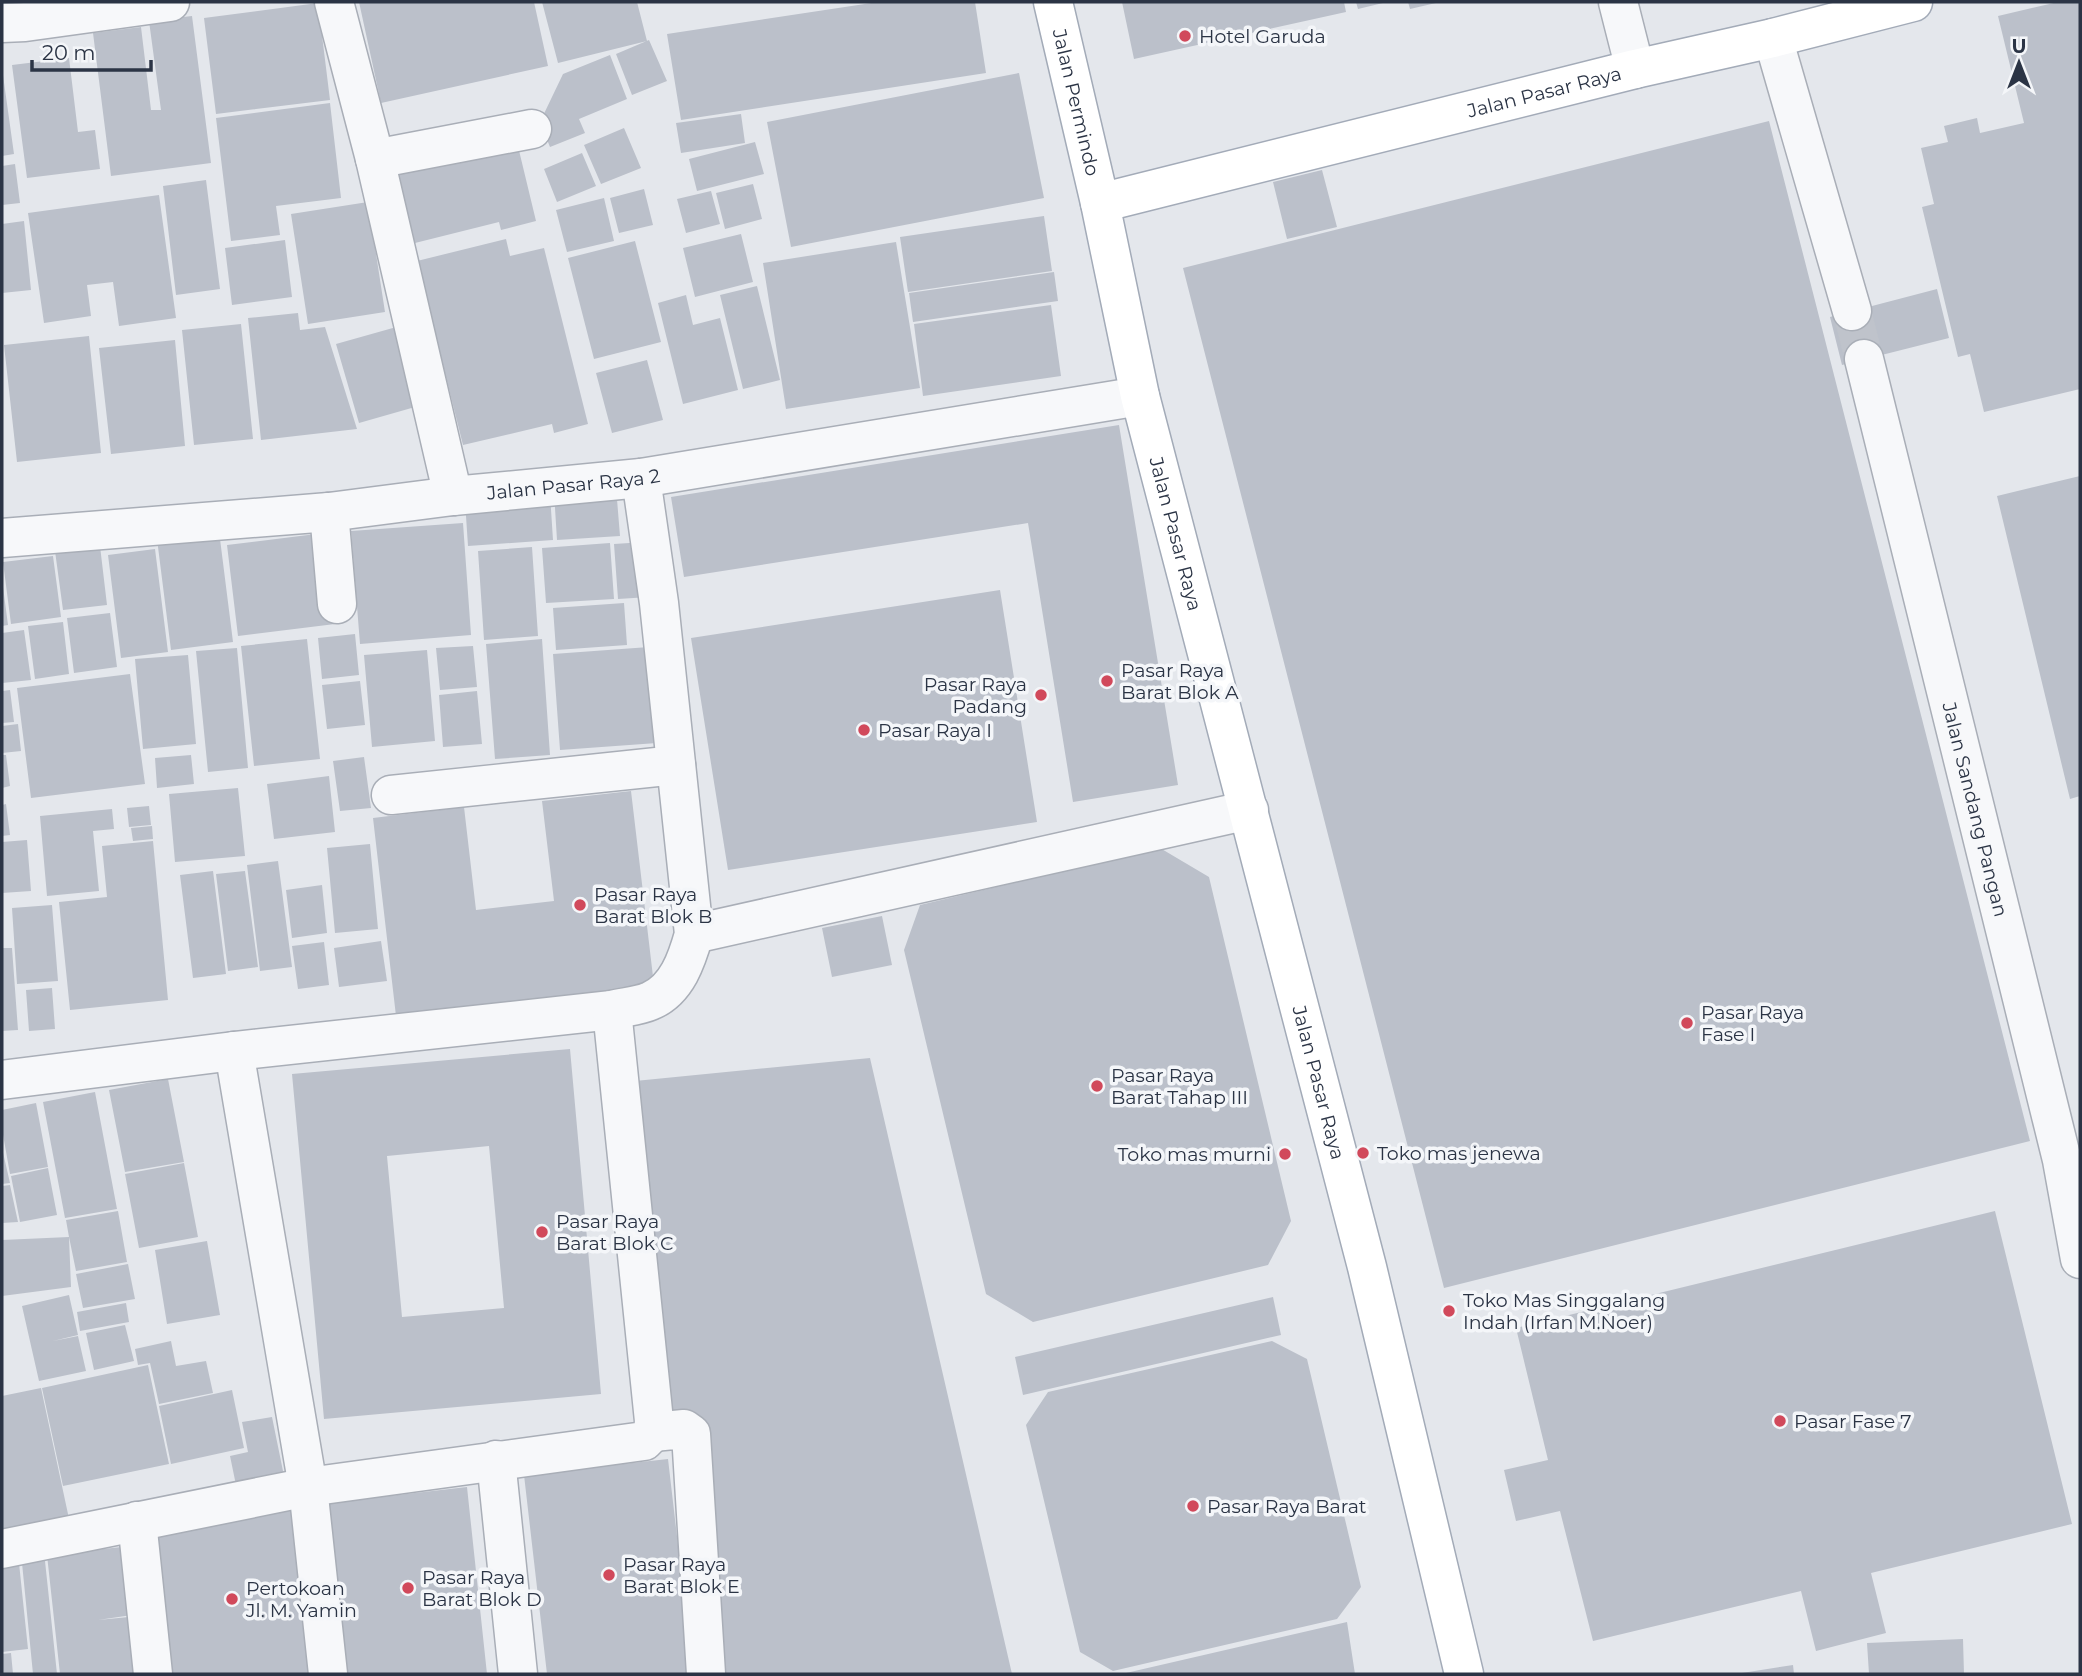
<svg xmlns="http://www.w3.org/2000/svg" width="2082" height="1676" font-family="Montserrat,sans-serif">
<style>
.building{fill:#bbc0ca;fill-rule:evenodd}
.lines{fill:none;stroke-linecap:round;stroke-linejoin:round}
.minor-tunnel{stroke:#bfc3cb;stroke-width:38;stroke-dasharray:38 19;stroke-linecap:butt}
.minor-casing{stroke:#a9aeb7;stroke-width:41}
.major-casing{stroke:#a3abb8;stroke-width:41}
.minor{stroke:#f7f8fa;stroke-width:38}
.major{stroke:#fff;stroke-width:38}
.poi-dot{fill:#d1495b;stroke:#f4f6f9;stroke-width:2.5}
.labels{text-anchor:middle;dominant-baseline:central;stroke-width:7;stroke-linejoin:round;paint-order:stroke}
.poi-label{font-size:19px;fill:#2b3445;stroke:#f4f6f9;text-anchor:start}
.street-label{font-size:19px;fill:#2b3445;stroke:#f4f6f9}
</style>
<rect width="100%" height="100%" fill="#e4e7ec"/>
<path class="building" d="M359,2H534L548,66L381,103Z
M542,2H637L647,41L558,63Z
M878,2H975L986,73L681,120L667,34Z
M1122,2H1344L1346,12L1134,59Z
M1356,2H1383V3L1358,9Z
M1408,2H1436V3L1410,9Z
M2058,2H2080V389L1984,412L1970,354L1958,357L1922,207L1934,204L1921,148L1948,142L1944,126L1977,118L1980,133L2024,123L1998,16Z
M318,3L330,100L216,114L204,18Z
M192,16L211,163L111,176L93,33L141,27L151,110H161L149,21Z
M649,40L667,81L632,95L616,54Z
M610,55L627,99L579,119L585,133L550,147L540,122L563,74Z
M69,58L78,132L95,130L100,169L27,178L12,65Z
M2,68L14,154L2,156Z
M1019,73L1044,198L791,247L767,122Z
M330,103L341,198L276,206L280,235L231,241L216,118Z
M741,114L745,143L681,153L676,123Z
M1769,121L2030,1141L1444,1288L1183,268Z
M624,128L641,168L601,184L584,145Z
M516,138L536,221L501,230L499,222L411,244L391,168Z
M755,142L764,174L697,191L689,159Z
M582,153L596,186L557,202L544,169Z
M15,164L20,203L2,205V166Z
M1322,170L1337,227L1287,239L1273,182Z
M206,180L220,289L176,295L163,186Z
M753,184L762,219L725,229L716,193Z
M644,189L653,225L619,233L610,198Z
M711,191L720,224L686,233L677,199Z
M159,195L176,318L119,326L113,282L87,285L91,316L44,323L28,213Z
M604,198L614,241L567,252L556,210Z
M368,202L385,312L308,324L291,214Z
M1044,216L1052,271L908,292L900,237Z
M24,221L31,290L2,293V224Z
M741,234L753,282L695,297L683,248Z
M506,239L510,256L544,248L588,424L554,433L552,424L463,445L417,261Z
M285,240L292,297L232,305L225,248Z
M635,241L661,342L594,359L568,258Z
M896,242L920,388L786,409L763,263Z
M1054,272L1058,301L913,322L909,293Z
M757,286L780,380L743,389L720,295Z
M1937,289L1949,338L1842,365L1830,317Z
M686,295L693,325L720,318L738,390L683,404L658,303Z
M1051,305L1061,376L923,396L914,324Z
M298,313L300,330L325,327L357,429L261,440L248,318Z
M241,324L253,439L194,445L182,330Z
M407,324L429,403L359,423L336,344Z
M89,336L101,453L17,462L4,345Z
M175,340L185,446L111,454L99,348Z
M647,360L663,420L612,433L596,373Z
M1119,425L1178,785L1073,802L1028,523L684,577L671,497Z
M2080,476V796L2070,799L1997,496Z
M616,487L620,536L557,540L554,492Z
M550,494L553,540L468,546L465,501Z
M463,523L471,635L360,644L351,531Z
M219,531L233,642L171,650L157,539Z
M324,533L335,624L238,636L227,545Z
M645,542L649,597L618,599L614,544Z
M610,543L614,599L546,603L542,548Z
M100,546L107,605L63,610L55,551Z
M532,547L538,636L484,640L478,551Z
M155,549L168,652L121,658L108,555Z
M53,556L61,617L11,624L3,562Z
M3,587L8,625L2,626V588Z
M1000,590L1037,822L728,870L691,638Z
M624,603L627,645L556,650L553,608Z
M110,613L117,667L74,673L67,618Z
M63,622L69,674L35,679L28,626Z
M24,630L31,680L2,683V633Z
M355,634L359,675L322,679L318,638Z
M307,639L320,759L254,766L241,646Z
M542,639L550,755L495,759L486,644Z
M473,646L477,687L440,690L436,648Z
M649,647L657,743L560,750L553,654Z
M237,648L248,768L208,772L196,651Z
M427,650L435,741L372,747L364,655Z
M188,655L196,744L143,749L135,659Z
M130,674L145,784L31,798L17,688Z
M360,681L365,725L327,729L322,685Z
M10,690L14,722L2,723V691Z
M477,691L482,744L443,747L439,695Z
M18,724L21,751L2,753V726Z
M2,755H6L10,786L2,788Z
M191,755L194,784L157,788L155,758Z
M364,757L371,808L340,811L333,761Z
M329,776L335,832L274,839L267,784Z
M238,788L245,856L175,862L169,794Z
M631,791L654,985L396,1016L373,818L464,807L476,910L554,901L542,801Z
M6,804L10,835L2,836V805Z
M149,806L151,825L129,827L127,808Z
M112,809L114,829L93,831L99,891L47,896L40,816Z
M152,826L153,839L133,841L131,828Z
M27,840L31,891L2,893V842Z
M153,841L168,1000L70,1010L59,902L107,897L102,846Z
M370,844L378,929L335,933L327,848Z
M1160,848L1209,877L1291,1221L1268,1265L1033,1322L986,1294L904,950L920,905Z
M278,861L292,967L260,971L247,865Z
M213,871L226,974L193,978L180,875Z
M245,871L258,967L228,971L216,874Z
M322,885L327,933L292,938L286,890Z
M52,905L58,981L17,984L12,908Z
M882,916L892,965L832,977L822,928Z
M381,941L387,981L339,987L334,948Z
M324,942L329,985L298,989L292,946Z
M2,948H12L18,1030L2,1031Z
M52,988L55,1029L29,1031L26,990Z
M570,1049L601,1394L324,1419L292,1074ZM489,1146L504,1308L402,1317L387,1156Z
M870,1058L1012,1674H723L669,1421L635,1081Z
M168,1079L184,1162L125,1172L109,1090Z
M95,1092L117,1209L65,1218L43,1102Z
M36,1103L48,1167L10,1174L2,1129V1110Z
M2,1148L10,1183L2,1184Z
M184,1163L198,1237L139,1248L125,1174Z
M48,1168L57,1215L20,1222L11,1176Z
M10,1185L18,1222L2,1223V1186Z
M118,1211L127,1262L76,1271L69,1237L71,1287L2,1296V1240L69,1237L66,1220Z
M1995,1211L2072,1524L1871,1573L1886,1633L1816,1651L1801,1591L1593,1641L1560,1511L1516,1521L1504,1470L1548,1460L1516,1328Z
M207,1241L220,1315L167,1324L155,1250Z
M128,1264L135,1299L83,1308L76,1274Z
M69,1295L78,1335L53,1341L78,1336L86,1371L39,1381L22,1306Z
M1273,1297L1281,1335L1023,1395L1015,1357Z
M126,1303L129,1322L80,1331L77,1312Z
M125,1325L134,1361L94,1370L86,1333Z
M171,1341L176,1366L206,1361L213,1393L159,1404L150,1363L138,1365L135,1349Z
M1272,1341L1307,1359L1361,1587L1337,1619L1113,1671L1080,1652L1026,1425L1048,1392Z
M148,1365L169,1464L63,1486L42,1388Z
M41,1388L71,1528L2,1543V1396Z
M232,1390L244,1448L171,1464L159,1406Z
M272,1417L284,1476L236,1485L230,1456L248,1452L242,1422Z
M668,1459L693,1674H547L524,1475Z
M467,1487L487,1674H347L328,1503Z
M298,1508L316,1674H165L149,1524Z
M131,1546L139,1614L98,1620L139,1616L145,1674H60L47,1555Z
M45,1561L57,1674H33L22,1563Z
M19,1563L28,1649L2,1652V1565Z
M1347,1622L1355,1674H1126V1673Z
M1963,1639L1964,1674H1869L1867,1643Z
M11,1653L13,1674H2V1654Z
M1793,1665L1794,1674H1742V1673Z"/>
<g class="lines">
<path class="minor-tunnel" d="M1852,311L1864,359"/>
<defs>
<g id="minor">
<path d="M334,2L375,159L453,496"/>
<path d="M1618,2L1635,69"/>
<path d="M2,23L25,22L170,2"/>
<path d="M1773,38L1852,311"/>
<path d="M375,159L532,129"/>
<path id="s1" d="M1864,359L2062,1160L2080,1259"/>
<path d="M329,512L337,604"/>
<path id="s2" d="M2,538L329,512L453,496L641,478L1140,396"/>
<path d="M391,795L676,765"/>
<path d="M694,934L1249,810"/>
<path d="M234,1051L308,1487L328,1674"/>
<path d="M2,1080L234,1051L612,1010C624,1007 639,1006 650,1001C677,990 687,959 694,934L659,603L641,478"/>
<path d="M653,1432L684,1429L691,1434L706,1674"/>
<path d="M496,1460L518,1674"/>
<path d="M137,1521L153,1674"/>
<path d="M2,1549L308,1487L644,1441L653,1432L654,1421L612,1010"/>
</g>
<g id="major">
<path id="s3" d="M1053,2L1100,203L1140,396L1367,1267L1464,1674"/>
<path id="s4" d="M1100,203L1635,69L1773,38L1913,2"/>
</g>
</defs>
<use href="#minor" class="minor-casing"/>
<use href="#major" class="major-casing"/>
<use href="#minor" class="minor"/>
<use href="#major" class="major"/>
</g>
<g class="poi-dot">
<circle cx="1185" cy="36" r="7"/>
<circle cx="1107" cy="681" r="7"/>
<circle cx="1041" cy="695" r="7"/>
<circle cx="864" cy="730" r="7"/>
<circle cx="580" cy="905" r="7"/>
<circle cx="1687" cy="1023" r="7"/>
<circle cx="1097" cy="1086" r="7"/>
<circle cx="1363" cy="1153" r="7"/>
<circle cx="1285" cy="1154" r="7"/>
<circle cx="542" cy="1232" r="7"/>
<circle cx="1449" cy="1311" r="7"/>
<circle cx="1780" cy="1421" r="7"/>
<circle cx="1193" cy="1506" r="7"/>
<circle cx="609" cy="1575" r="7"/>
<circle cx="408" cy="1588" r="7"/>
<circle cx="232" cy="1599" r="7"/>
</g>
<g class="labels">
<g class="poi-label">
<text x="1199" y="36">Hotel Garuda</text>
<text x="1121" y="670">Pasar Raya<tspan x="1121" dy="22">Barat Blok A</tspan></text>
<text x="1027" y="684" text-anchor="end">Pasar Raya<tspan x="1027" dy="22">Padang</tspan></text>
<text x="878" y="730">Pasar Raya I</text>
<text x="594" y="894">Pasar Raya<tspan x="594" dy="22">Barat Blok B</tspan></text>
<text x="1701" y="1012">Pasar Raya<tspan x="1701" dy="22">Fase I</tspan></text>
<text x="1111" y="1075">Pasar Raya<tspan x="1111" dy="22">Barat Tahap III</tspan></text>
<text x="1377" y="1153">Toko mas jenewa</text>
<text x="1271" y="1154" text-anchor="end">Toko mas murni</text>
<text x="556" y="1221">Pasar Raya<tspan x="556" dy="22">Barat Blok C</tspan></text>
<text x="1463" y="1300">Toko Mas Singgalang<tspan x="1463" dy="22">Indah (Irfan M.Noer)</tspan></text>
<text x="1794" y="1421">Pasar Fase 7</text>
<text x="1207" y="1506">Pasar Raya Barat</text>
<text x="623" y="1564">Pasar Raya<tspan x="623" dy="22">Barat Blok E</tspan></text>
<text x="422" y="1577">Pasar Raya<tspan x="422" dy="22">Barat Blok D</tspan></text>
<text x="246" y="1588">Pertokoan<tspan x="246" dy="22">Jl. M. Yamin</tspan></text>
</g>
<g class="street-label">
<text stroke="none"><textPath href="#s4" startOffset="458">Jalan Pasar Raya</textPath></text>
<text stroke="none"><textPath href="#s3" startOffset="103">Jalan Permindo</textPath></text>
<text stroke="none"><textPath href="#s2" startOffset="574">Jalan Pasar Raya 2</textPath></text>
<text stroke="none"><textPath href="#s3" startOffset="546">Jalan Pasar Raya</textPath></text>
<text stroke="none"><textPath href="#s1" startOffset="464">Jalan Sandang Pangan</textPath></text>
<text stroke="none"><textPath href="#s3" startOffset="1113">Jalan Pasar Raya</textPath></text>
</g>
</g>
<rect width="2082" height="1676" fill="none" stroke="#2b3445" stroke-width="7"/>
<g transform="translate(2019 63)" stroke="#f4f6f9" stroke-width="5" paint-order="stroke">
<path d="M0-5L12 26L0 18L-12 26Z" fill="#2b3445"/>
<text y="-10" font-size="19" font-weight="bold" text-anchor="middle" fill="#2b3445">U</text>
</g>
<path d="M32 60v10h119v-10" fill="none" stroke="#2b3445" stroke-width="3.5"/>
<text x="42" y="60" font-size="21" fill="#2b3445" stroke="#f4f6f9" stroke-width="5" paint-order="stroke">20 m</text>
</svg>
